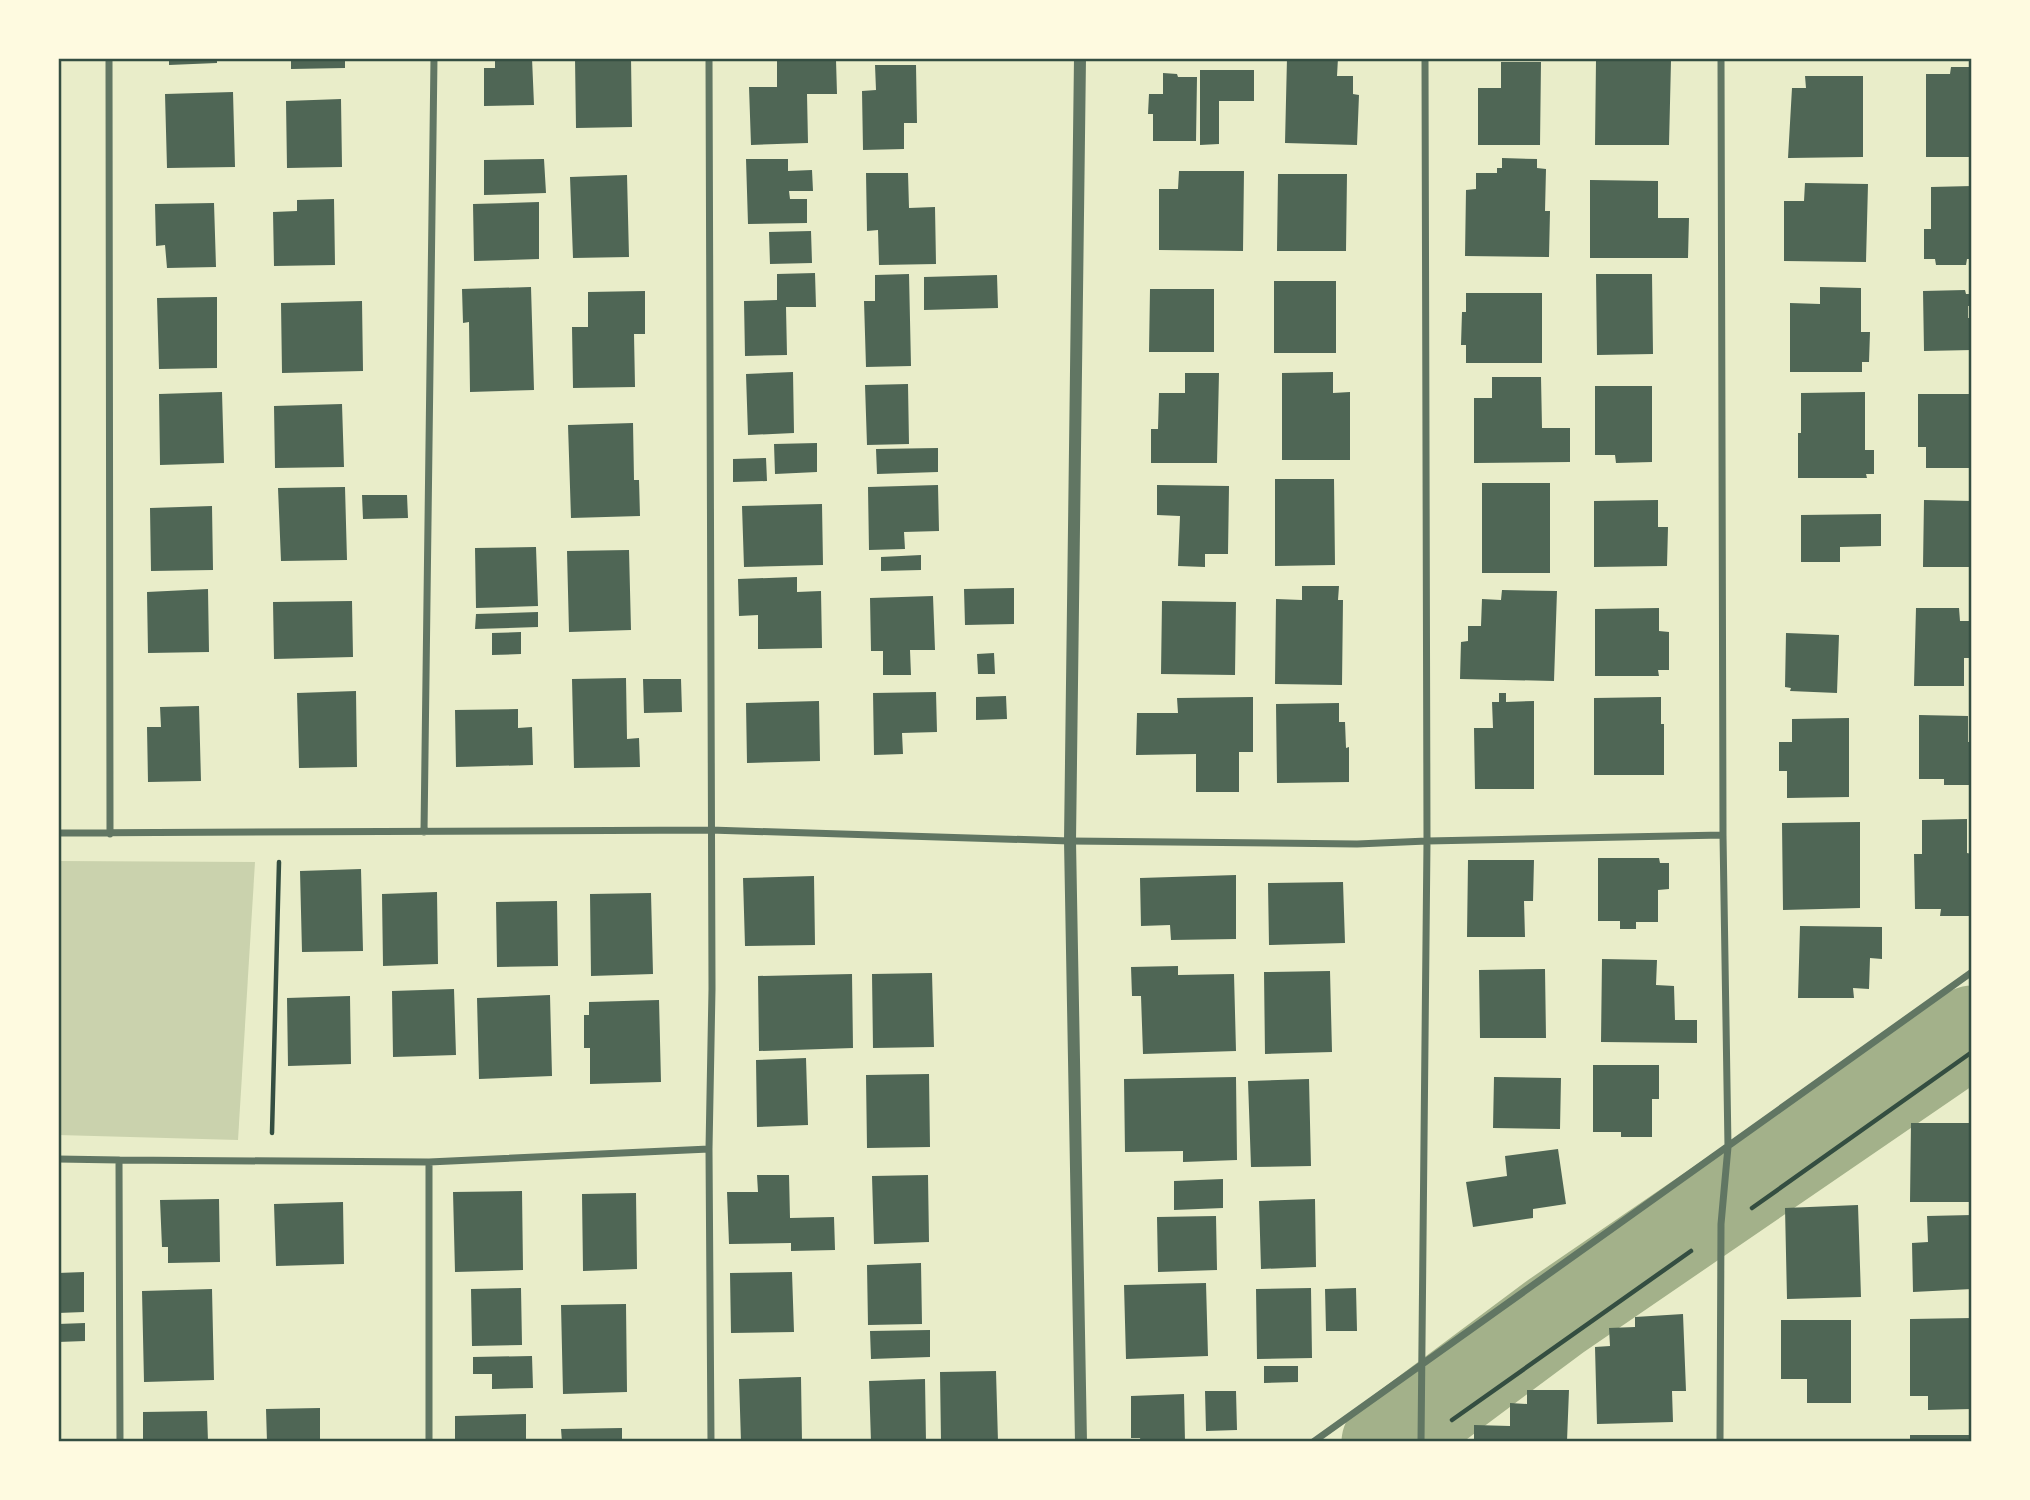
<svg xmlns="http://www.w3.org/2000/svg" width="2030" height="1500" font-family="'Nunito Sans',sans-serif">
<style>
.green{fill:#cad2ad}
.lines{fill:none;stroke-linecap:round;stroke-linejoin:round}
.river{stroke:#a3b18a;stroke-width:91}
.building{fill:#4f6655}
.path{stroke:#344e41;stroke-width:4.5}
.minor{stroke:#617663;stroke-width:7}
.tertiary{stroke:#617663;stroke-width:12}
.neatline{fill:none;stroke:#344e41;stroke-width:2.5}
</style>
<rect width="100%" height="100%" fill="#e9edc9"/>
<path class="green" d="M58,861L255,862L238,1140L58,1135Z"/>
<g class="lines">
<path class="river" d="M1387,1442L1556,1316L1972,1031"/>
</g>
<path class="building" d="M169,58H217V63L169,65Z
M291,58H345V68L291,69Z
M495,58H532L534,105L484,106V68H495Z
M575,58H631L632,127L576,128Z
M1287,58H1338L1337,76H1353V94L1359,95L1357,145L1285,143Z
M836,60L837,94H807L808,143L751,145L749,87H777V61Z
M1596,60L1671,61L1669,145H1595Z
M1501,62H1541L1540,145H1478V88H1501Z
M875,65H916L917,123H904V149L863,150L862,91L876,90Z
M1951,67H1972V157H1926V74H1950Z
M1200,70H1254V101H1219V144L1200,145Z
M1163,73L1177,74L1178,77H1197L1196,141H1153V114H1148L1149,94H1163Z
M1805,76H1863V157L1788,158L1792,88H1806Z
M233,92L235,167L167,168L165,94Z
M341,99L342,167L287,168L286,101Z
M1502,158L1537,159V168L1546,169L1545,211H1550L1549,257L1465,256L1466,190L1476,189V173H1497V168H1502Z
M544,159L546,193L484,195V160Z
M746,159H788V171L812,170L813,191H789L790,199H807V223L748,224Z
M1179,171H1244L1243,251L1159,250V189H1178Z
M866,173H908L909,208L935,207L936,264L879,265L878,230L867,231Z
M1278,174H1347L1346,251H1277Z
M627,175L629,257L573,258L570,177Z
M1590,180L1658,181V218H1689L1688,258H1590Z
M1805,183L1868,184L1866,262L1784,261V201H1804Z
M1972,186V259H1967L1966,265H1936L1935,259H1924V229H1931V187Z
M334,199L335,265L274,266L273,212L297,211V200Z
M539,202V259L474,261L473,204Z
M214,203L216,267L167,268L165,245L156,246L155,204Z
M811,231L812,263L770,264L769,232Z
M815,273L816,307H786L787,355L745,356L744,301L777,300V274Z
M909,274L911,366L866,367L864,301H875V275Z
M1596,274H1652L1653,354L1597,355Z
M997,275L998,308L924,310V277Z
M1274,281H1336V353H1274Z
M531,287L534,390L470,392L469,322L463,323L462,289Z
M1820,287L1861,288V332H1870L1869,362H1862V372H1790V303L1820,304Z
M1150,289H1214V352H1149Z
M1965,290L1966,294H1972V306H1968V318H1972V350L1924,351L1923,291Z
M645,291V334H634L635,387L573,388L572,327H588V292Z
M1466,293H1542V363H1466V345H1461L1462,312H1466Z
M217,297V368L159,369L157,298Z
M362,301L363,371L282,373L281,303Z
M793,372L794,433L748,435L746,374Z
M1333,372V393L1350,392V460H1282V373Z
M1185,373H1219L1217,463H1151V429H1158L1159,393H1185Z
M1492,377H1541L1542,428H1570V462L1474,463V398H1492Z
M908,384L909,444L867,445L865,385Z
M1595,386H1652V462L1616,463L1615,455H1595Z
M222,392L224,463L160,465L159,394Z
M1865,392V450H1874V474H1866L1867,478H1798V433H1801V393Z
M1918,394H1972V468H1926V447H1918Z
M342,404L344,467L275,468L274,406Z
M633,423L634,480H639L640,516L571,518L568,425Z
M817,443V472L775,474L774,444Z
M938,448V472L877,474L876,449Z
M766,458L767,481L733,482V459Z
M1275,479H1334L1335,565L1275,566Z
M1482,483H1550V573H1482Z
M938,485L939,531L904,532L905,549L869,550L868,487Z
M1157,485L1229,486L1228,554H1205V567L1178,566L1180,516L1157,515Z
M345,487L347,560L281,561L278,488Z
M362,495H407L408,518L363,519Z
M1658,500V527H1668L1667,566L1594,567V501Z
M1924,500L1972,501V567H1923Z
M822,504L823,565L744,567L742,506Z
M212,506L213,570L151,571L150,508Z
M1881,514V546L1840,547V562H1801V515Z
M536,547L538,606L476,608L475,548Z
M629,550L631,630L569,632L567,551Z
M921,555V570L881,571V557Z
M797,577V592L821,591L822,648L758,649V615L739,616L738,579Z
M1302,586H1339L1338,600H1343L1342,685L1275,684L1276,599L1302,600Z
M1014,588V624L965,625L964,589Z
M208,589L209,652L148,653L147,592Z
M1502,590L1557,591L1554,681L1460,679L1461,642L1468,641V626H1481L1482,599L1501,600Z
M933,596L935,650H910L911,675H883V651H871L870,598Z
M352,601L353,657L274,659L273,602Z
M1162,601L1236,602L1235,675L1161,674Z
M1659,608V631L1669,632V670H1658L1659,676H1595V609Z
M1916,608H1959L1960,621H1972V658H1964V686H1914Z
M538,612V627L475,629L476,614Z
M521,632V654L492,655V633Z
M1786,633L1839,635L1837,693L1790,691L1791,688L1785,687Z
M994,653L995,674H978L977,654Z
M626,678L627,739L639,738L640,767L574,768L572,679Z
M643,679H681L682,712L644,713Z
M356,691L357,767L299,768L297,693Z
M936,692L937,732L902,733L903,754L874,755L873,693Z
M1499,693H1506V702L1534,701V789H1475L1474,728H1493L1492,702H1499Z
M1006,696L1007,719L976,720V697Z
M1253,697V752H1239V792H1196V754L1136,755L1137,713H1178L1177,698Z
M1661,697V724H1664V775H1594V698Z
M819,701L820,761L747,763L746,703Z
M1339,703V722H1345L1346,748L1349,747V782L1277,783L1276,704Z
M199,706L201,781L148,782L147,727H161L160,707Z
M518,709V728L532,727L533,765L456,767L455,710Z
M1919,715L1968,716V742H1972L1971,785H1944V779H1919Z
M1849,718V797L1787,798V771H1779V742H1792V719Z
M1967,819V853L1972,854V916H1940L1941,909H1915L1914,854H1922V820Z
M1860,822V908L1783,910L1782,823Z
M1598,858H1659L1660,863H1669V889L1658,890V922H1636V929H1620V921H1598Z
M1468,860H1534L1533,901H1524L1525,937H1467Z
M361,869L363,951L302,952L300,871Z
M1236,875V939L1171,940L1170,925L1141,926L1140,878Z
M814,876L815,945L745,946L743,878Z
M1343,882L1345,943L1269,945L1268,883Z
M437,892L438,964L383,966L382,894Z
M651,893L653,974L591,976L590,894Z
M557,901L558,966L497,967L496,902Z
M1800,926L1882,927V959L1870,958L1869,989L1853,988L1854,998H1798Z
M1602,959L1657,960L1656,985L1674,986L1675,1020H1697V1043L1601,1042Z
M1178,966V975L1234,974L1236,1051L1143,1054L1141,996H1132L1131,967Z
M1545,969L1546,1038H1480L1479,970Z
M1330,971L1332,1052L1265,1054L1264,972Z
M932,973L934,1047L873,1048L872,974Z
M852,974L853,1048L759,1051L758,976Z
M454,989L456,1055L393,1057L392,991Z
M550,995L552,1076L479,1079L477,998Z
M350,996L351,1064L288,1066L287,998Z
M659,1000L661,1082L590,1084V1048H584V1015H589V1002Z
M806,1058L808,1125L757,1127L756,1060Z
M1593,1065H1659V1099H1652V1137H1621V1132H1593Z
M929,1074L930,1147L867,1148L866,1075Z
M1236,1077L1237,1160L1183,1162V1151L1125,1152L1124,1079Z
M1494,1077L1561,1078L1560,1129L1493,1128Z
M1309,1079L1311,1166L1251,1167L1248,1081Z
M1911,1123H1972V1202H1910Z
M1558,1149L1566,1204L1533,1209V1218L1473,1227L1466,1182L1507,1176L1505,1156Z
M757,1175H789L790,1218L834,1217L835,1250L791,1251V1243L729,1244L727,1192H758Z
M928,1175L929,1242L874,1244L872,1176Z
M1223,1179V1208L1174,1210V1181Z
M522,1191L523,1270L455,1272L453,1192Z
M636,1193L637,1269L583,1271L582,1194Z
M219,1199L220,1262L168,1263V1247H162L160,1200Z
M1315,1199L1316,1267L1261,1269L1259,1201Z
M343,1202L344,1264L276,1266L274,1204Z
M1858,1205L1861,1297L1787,1299L1785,1208Z
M1972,1215V1289L1913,1292L1912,1243L1928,1242L1927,1216Z
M1216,1216L1217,1270L1158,1272L1157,1217Z
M921,1263L922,1324L868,1325L867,1265Z
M84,1272V1312L58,1313V1273Z
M792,1272L794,1332L731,1333L730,1273Z
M1206,1283L1208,1356L1126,1359L1124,1285Z
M521,1288L522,1345L472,1346L471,1289Z
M1311,1288L1312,1358L1257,1359L1256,1289Z
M1356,1288L1357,1331H1326L1325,1289Z
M212,1289L214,1380L144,1382L142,1291Z
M626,1304L627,1392L563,1394L561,1305Z
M1683,1314L1686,1391H1672L1673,1422L1597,1424L1595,1347L1610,1346L1609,1328L1635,1327V1317Z
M1972,1318V1409L1928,1410V1396H1910V1319Z
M1781,1320H1851V1403H1807V1379H1781Z
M85,1323V1341L58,1342V1324Z
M930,1330V1357L871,1359L870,1331Z
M532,1356L533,1388L492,1389V1374H473V1357Z
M1264,1366H1298V1382L1264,1383Z
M996,1371L998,1442H941L940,1372Z
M801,1377L802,1442H741L739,1379Z
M925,1379L926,1442H871L869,1381Z
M1527,1390H1569L1567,1441L1474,1442V1425L1510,1426V1403L1527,1404Z
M1205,1391H1236L1237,1430L1206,1431Z
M1184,1394L1185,1442H1141L1140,1438H1131V1396Z
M320,1408V1442H267L266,1409Z
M207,1411L208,1442H143V1412Z
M526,1414V1442H455V1416Z
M622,1428V1442H562L561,1429Z
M1910,1435H1972V1442H1910Z
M1594,1439L1649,1440V1442H1594Z"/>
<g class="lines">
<path class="path" d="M272,1133L279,862
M1752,1208L1972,1052
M1452,1420L1691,1251"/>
<path class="minor" d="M109,58L110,834
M709,58L712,989L709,1149L711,1442
M1721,58L1723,835
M424,832L434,58
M58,833L710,830L1070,841L1357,844L1427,841L1723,835L1728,1147L1721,1224L1720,1442
M58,1159L119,1160
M429,1162V1442
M120,1442L119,1160L429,1162L709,1149
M1313,1442L1972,972
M1421,1442L1427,841L1425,58"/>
<path class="tertiary" d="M1080,58L1070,841L1081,1442"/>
</g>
<rect width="2030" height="1500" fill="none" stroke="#fefae0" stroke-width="119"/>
<rect x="60" y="60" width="1910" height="1380" class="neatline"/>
</svg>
